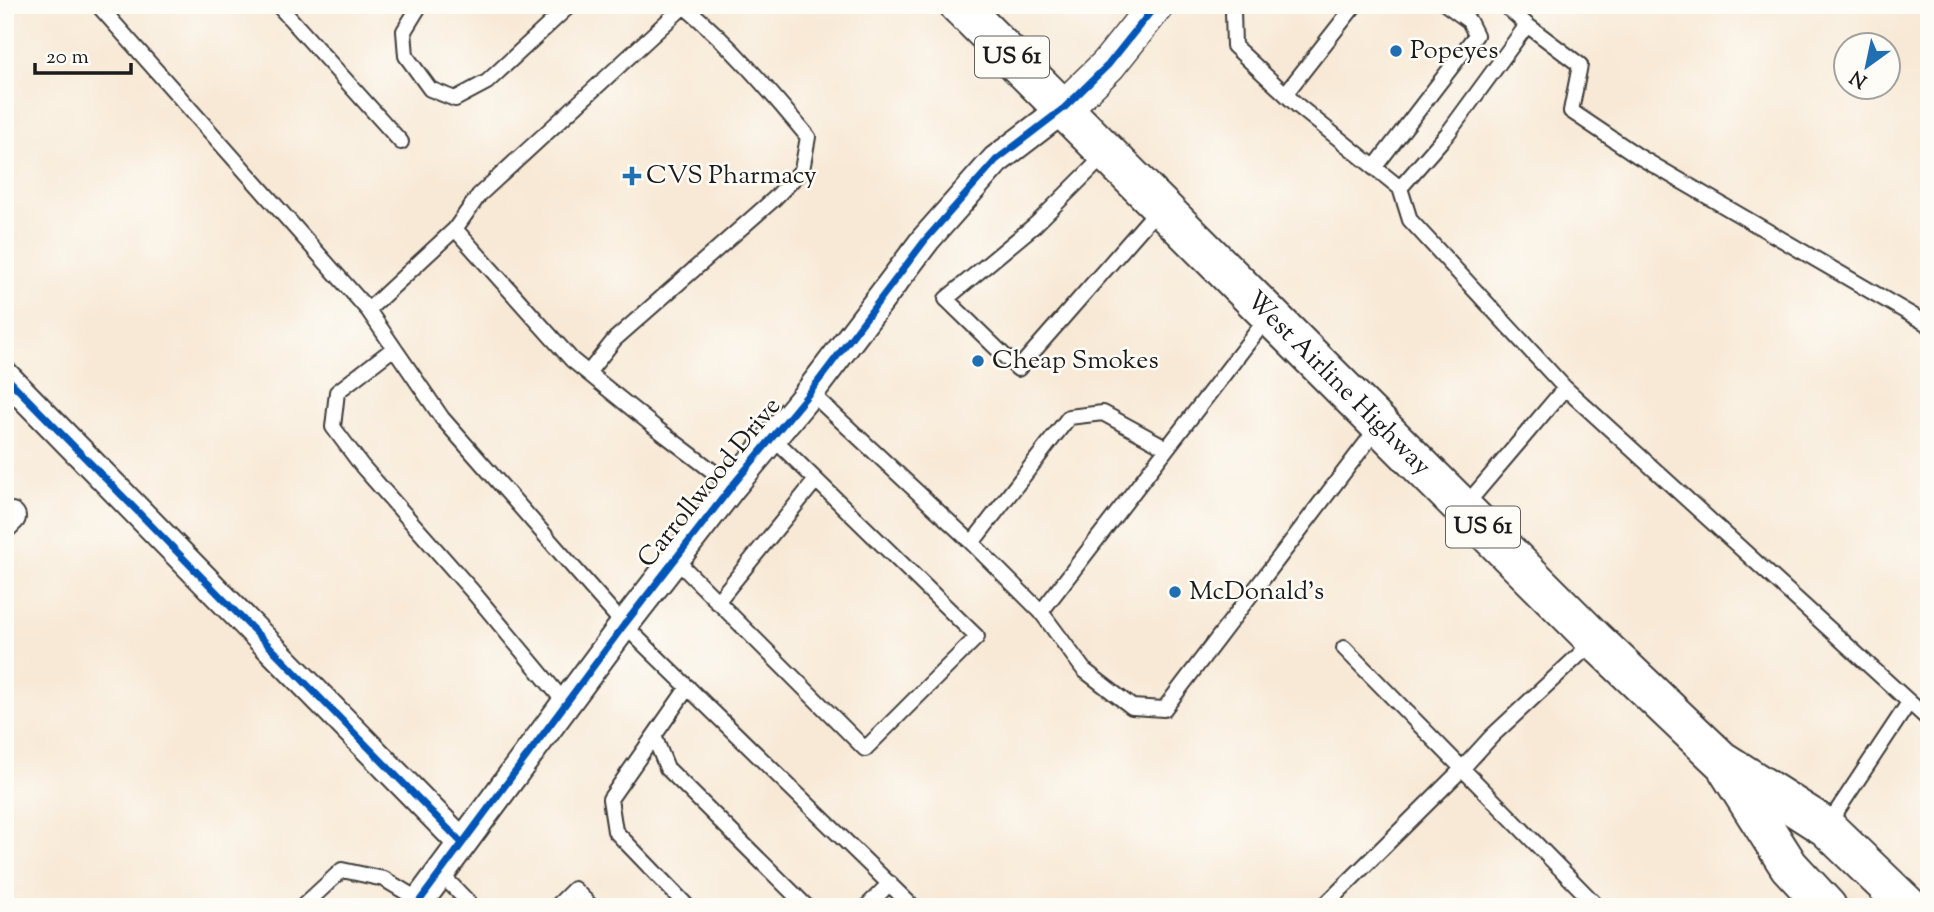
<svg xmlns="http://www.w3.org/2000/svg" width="1934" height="912" font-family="'Sorts Mill Goudy',serif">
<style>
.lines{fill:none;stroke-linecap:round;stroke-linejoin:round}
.service-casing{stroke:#3d3b38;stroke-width:18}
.minor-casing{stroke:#3d3b38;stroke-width:32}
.tertiary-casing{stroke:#3d3b38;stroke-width:38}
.trunk-casing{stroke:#3d3b38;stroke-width:42}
.service{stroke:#fff;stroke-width:14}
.minor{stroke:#fff;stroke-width:28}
.tertiary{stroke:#fff;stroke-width:35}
.trunk{stroke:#fff;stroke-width:38}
.cycleway-casing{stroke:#fdfcf7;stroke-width:11}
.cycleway{stroke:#0057b8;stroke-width:7}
.poi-dot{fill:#1f6fb2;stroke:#fdfcf7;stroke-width:2.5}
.labels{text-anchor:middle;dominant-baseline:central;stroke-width:5;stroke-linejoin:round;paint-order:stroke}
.shield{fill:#fdfcf7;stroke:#605f5e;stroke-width:2}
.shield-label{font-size:24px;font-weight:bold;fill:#1c1c1c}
.poi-label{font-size:26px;fill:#1c1c1c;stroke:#fdfcf7;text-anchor:start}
.street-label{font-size:26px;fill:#1c1c1c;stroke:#fdfcf7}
</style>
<rect width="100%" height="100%" fill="#fdfcf7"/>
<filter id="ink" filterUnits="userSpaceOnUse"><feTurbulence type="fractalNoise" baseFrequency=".0143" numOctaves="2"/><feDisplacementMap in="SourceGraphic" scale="14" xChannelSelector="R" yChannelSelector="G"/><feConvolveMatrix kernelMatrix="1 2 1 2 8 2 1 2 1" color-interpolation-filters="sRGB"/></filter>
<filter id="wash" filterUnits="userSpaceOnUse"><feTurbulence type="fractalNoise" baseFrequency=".00686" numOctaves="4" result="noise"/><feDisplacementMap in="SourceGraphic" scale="28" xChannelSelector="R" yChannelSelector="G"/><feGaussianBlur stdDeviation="1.57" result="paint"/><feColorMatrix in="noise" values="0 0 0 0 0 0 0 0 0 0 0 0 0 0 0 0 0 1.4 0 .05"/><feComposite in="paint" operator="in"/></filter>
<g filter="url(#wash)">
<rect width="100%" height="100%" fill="#f8e9d6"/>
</g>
<g filter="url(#ink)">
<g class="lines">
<defs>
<path id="service" d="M98,5L368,310L442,418L624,625L913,907
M278,5L401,142
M420,5L404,31L406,56L430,89L455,99L487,82L570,5
M1236,5L1233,11L1234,46L1297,105L1400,188
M1505,5L1527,25L1448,133L1400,188L1410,220L1565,388L1929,720
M1527,25L1580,65L1571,111L1638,156L1929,325
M1286,93L1355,5
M1107,153L1036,224L946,299L1018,369L1160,207
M1374,168L1476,35L1469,21L1447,5
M455,229L572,360L656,428L732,486
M368,310L455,229L479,195L684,6C731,45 769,90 808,137L802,170L774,199L615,339L588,373
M394,348L337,392L333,427L362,466L473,592L566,704
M810,392L972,543L1041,612L1084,670L1132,707L1164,709L1379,426
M1464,507L1565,388
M972,543L1069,417L1103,413L1167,448
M676,560L865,749L977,637L772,437
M717,602L816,480
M1041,612L1268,317
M1344,648L1598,907
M688,687L654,736L667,768L807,907
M654,736L610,799L615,831L688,907
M1827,826L1908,704
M440,873L473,907
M302,907L342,870L384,879L419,900
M556,907L574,889L592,907
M866,907L890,883
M1323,907L1461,770L1492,736L1594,641"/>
<path id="minor" d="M5,376L462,843
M5,523L11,517
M415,907L624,625L732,486L810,392L926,239L996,160L1064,108"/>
<path id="tertiary" d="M1064,108L1108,65L1156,5"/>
<g id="trunk">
<path id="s1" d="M959,5L1595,640L1721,760L1826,827L1909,907"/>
<path d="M1728,770L1789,866L1827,907"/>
</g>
</defs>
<use href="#service" class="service-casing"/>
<use href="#minor" class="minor-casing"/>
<use href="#tertiary" class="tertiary-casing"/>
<use href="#trunk" class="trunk-casing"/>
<use href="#service" class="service"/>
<use href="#minor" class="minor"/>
<use href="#tertiary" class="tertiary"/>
<use href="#trunk" class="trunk"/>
<defs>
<path id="cycleway" d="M5,376L462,843
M415,907L624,625L732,486L810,392L926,239L996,160L1064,108L1108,65L1156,5"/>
</defs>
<use href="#cycleway" class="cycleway-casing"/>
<use href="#cycleway" class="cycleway"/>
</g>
</g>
<g class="poi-dot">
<circle cx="1396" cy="51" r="7"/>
<path d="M628.5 165.5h7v7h7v7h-7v7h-7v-7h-7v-7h7z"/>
<circle cx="978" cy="361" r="7"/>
<circle cx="1175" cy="592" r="7"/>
</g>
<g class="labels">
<g class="shield">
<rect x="975" y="36.5" width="74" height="41" rx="5"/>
<rect x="1446" y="506.5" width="74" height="41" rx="5"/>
</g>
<g class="shield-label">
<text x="1012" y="57">US 61</text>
<text x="1483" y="527">US 61</text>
</g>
<g class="poi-label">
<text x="1410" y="51">Popeyes</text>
<text x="646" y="176">CVS Pharmacy</text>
<text x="992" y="361">Cheap Smokes</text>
<text x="1189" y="592">McDonald's</text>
</g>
<g class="street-label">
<text stroke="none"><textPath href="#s1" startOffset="536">West Airline Highway</textPath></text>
<text transform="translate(710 483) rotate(-51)">Carrollwood Drive</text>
</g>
</g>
<rect width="1934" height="912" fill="none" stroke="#fdfcf7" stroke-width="28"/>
<g transform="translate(1867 66) rotate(213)"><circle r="33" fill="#fdfcf7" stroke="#a3a29f" stroke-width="2"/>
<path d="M0-5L12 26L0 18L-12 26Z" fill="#1f6fb2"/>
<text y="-10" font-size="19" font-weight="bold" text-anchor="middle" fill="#1c1c1c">N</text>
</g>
<path d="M35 63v10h96v-10" fill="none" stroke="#1c1c1c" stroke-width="3.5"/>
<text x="46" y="63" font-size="21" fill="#1c1c1c" stroke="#fdfcf7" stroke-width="5" paint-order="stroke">20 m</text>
</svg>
